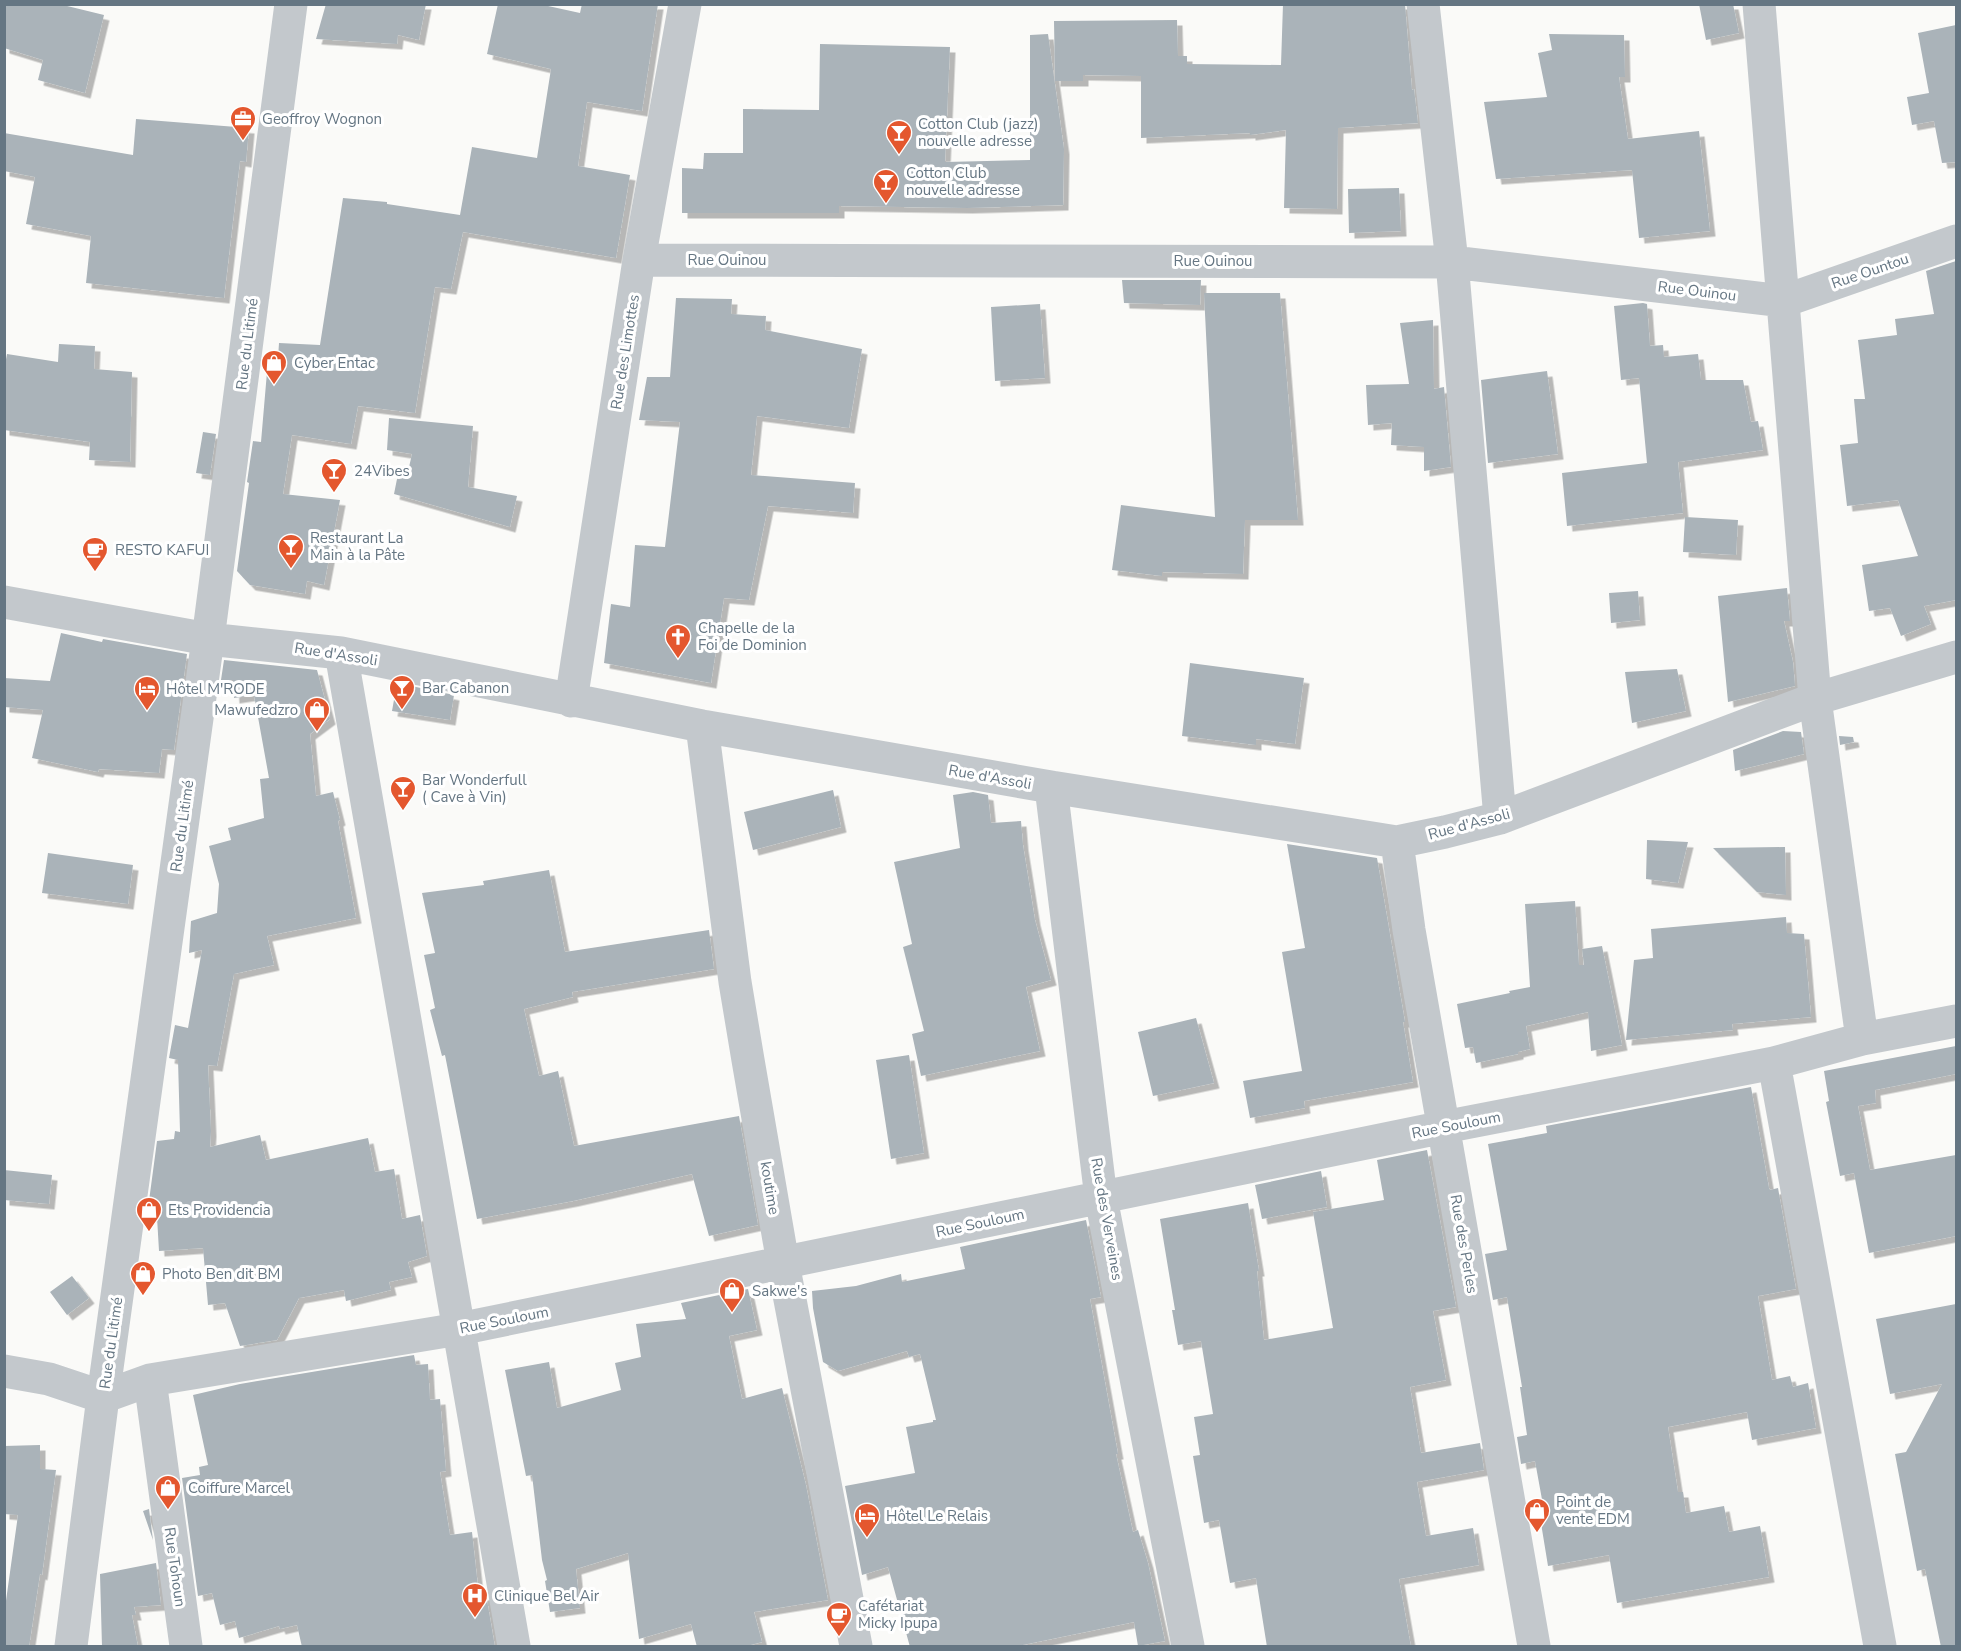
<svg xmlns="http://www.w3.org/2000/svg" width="1961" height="1651" font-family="'Nunito Sans',sans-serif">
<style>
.building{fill:#aab3b9;filter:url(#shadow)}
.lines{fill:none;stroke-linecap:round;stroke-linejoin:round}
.street{stroke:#c3c8cc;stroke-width:33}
.labels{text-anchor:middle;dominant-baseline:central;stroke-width:6;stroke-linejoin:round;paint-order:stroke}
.poi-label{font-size:15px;fill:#657683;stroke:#fff;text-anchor:start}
.street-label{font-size:15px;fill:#657683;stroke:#fff}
</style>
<defs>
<filter id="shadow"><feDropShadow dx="5.5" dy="5.5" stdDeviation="0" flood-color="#0004"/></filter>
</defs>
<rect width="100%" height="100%" fill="#fafaf8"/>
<path class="building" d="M4,4H59L104,15L85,93L38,80L43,60L4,48Z
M326,4H426L419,40L398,35L397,44L316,39Z
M498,4H539L580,13L582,4H658L642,111L587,102L578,166L630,175L616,258L463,232L451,289L435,287L415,413L358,406L351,444L292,435L283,494L340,500L324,585L307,581L305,594L250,585L237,571L249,483L247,482L253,441L261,442L267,372L277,373L279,343L320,345L343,198L387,202V204L460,215L472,147L537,158L551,69L487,54Z
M1283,4H1405L1412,90L1414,89L1418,123L1338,128L1337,209L1284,208L1286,130L1250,135V133L1141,138V76L1083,75V81H1055L1054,21L1177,20L1178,56H1187V64L1281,65Z
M1699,4H1733L1739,33L1706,40Z
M1956,25V162L1942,163L1934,121L1912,125L1907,97L1929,93L1918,33Z
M1048,34L1064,149L1063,205L967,208L839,206V213H682V168L703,169L704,153H743V109L819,110L820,44L950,47L945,162L1030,160V35Z
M1549,34L1624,35L1625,77H1619L1628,139L1699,131L1710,231L1639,238L1632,170L1496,179L1484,102L1547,97L1538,53L1552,50Z
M136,119L249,128L246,162L240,161L224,298L86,283L91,236L26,224L35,177L4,171V133L133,155Z
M1399,188L1401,231L1349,233L1348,189Z
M1956,261V600L1924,606L1931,624L1901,636L1890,608L1869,611L1862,565L1918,556L1898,500L1847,506L1840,445L1858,443L1854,399H1865L1858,340L1897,335L1895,319L1934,314L1926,271Z
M1122,280H1201L1200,305L1124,303Z
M1204,293H1280L1298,520H1245L1243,574L1162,572V576L1112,570L1121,505L1215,517Z
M676,298L732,299L731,314L766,316L765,330L862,349L849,428L757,416L751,475L855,483L853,513L768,506L749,600L724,598L711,683L604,663L611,604L630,607L635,545L665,547L680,422L639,420L647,377H670Z
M1643,303L1647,304L1650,346L1663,345L1664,357L1698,354L1701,380H1743L1751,422L1758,421L1763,450L1678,462L1683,513L1567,526L1562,473L1647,463L1639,378L1621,380L1614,306Z
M1040,304L1045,378L995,381L991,307Z
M1433,320L1434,389L1444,387L1451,467L1424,471V447L1391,445L1392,423L1368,425L1366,385L1409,384L1400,323Z
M59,344L95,346L94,369L132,372L130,462L89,460L90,442L4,430V370L7,354L58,362Z
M1547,371L1558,454L1488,463L1481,380Z
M389,418L473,426L468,487L517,496L510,527L394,494L398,474L407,476L412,454L387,450Z
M203,432L216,434L210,475L196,473Z
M1685,517L1738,520L1736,555L1683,552Z
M1787,588L1790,621H1784L1793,662L1795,686L1728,702L1718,596Z
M1638,591L1640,620L1611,623L1609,593Z
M61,633L102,642L103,639L187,654L174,750L162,749L159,773L99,769L98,772L32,758L43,710L4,707V678L50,681Z
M224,660L317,670L330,719L310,734L316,796L333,792L340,820L338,821L356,918L267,936L274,965L234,974L217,1066L208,1065L211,1131L210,1147L260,1135L266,1160L368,1138L375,1172L394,1169L402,1219L420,1215L427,1256L408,1262L412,1277L389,1282L391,1290L346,1301L344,1290L299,1298L277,1340L240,1346L225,1303L208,1305L203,1248L159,1251L157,1217L147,1216L157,1141L174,1139L175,1131L180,1132L178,1060L169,1058L175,1025L188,1028L202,950L189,953L191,921L217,913L219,884L209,846L231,840L228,828L264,818L260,779L269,778L254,695L234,698L233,680H221Z
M1190,663L1304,678L1295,744L1256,739V745L1182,736Z
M1677,669L1686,711L1632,723L1625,672Z
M397,683L454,695L450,720L392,711Z
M1783,731L1801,732L1804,754L1735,771L1733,750Z
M1839,736L1853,737L1854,742L1840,745Z
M833,790L841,827L753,850L744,812Z
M973,792L988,795L991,823L1021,821L1023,845L1035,920L1051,980L1026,987L1040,1051L921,1076L912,1034L924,1031L903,947L912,944L894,862L960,848L953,795Z
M1647,840L1688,842L1678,883L1646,879Z
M1287,844L1377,858L1405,1022H1403L1413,1082L1304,1101L1305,1108L1250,1118L1243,1081L1302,1071L1282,952L1305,948Z
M1785,847L1786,895L1757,892L1713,848Z
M48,853L133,865L128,904L42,893Z
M549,870L565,952L709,930L714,969L572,992L573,997L524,1009L539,1076L558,1071L574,1146L739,1116L758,1225L709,1236L692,1174L573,1201L477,1219L445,1055L442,1056L430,1010L435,1008L424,955L435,953L422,893L484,885L483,881Z
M1575,901L1579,965H1584L1582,949L1602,946L1622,1045L1591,1051L1588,1012L1526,1026L1530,1049L1518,1052V1054L1476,1063L1473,1047L1465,1048L1457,1004L1510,993L1509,991L1530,987L1525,904Z
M1786,917L1787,933L1804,934L1811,1017L1732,1024L1733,1030L1626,1040L1634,960L1653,958L1651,929Z
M1196,1018L1214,1083L1153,1096L1138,1032Z
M1956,1046V1074L1875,1090L1876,1103L1858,1106L1870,1170L1956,1155V1236L1869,1253L1854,1173L1840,1176L1826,1102L1829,1101L1824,1071Z
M909,1055L924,1153L891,1159L876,1060Z
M1751,1087L1769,1188L1770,1190L1778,1188L1796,1289L1758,1296L1772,1380L1790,1376L1793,1387L1808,1383L1816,1428L1752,1440L1747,1412L1668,1427L1678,1492H1683L1686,1513L1724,1506L1729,1532L1760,1526L1769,1577L1617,1603L1609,1555L1548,1566L1540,1517L1545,1516L1535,1461L1521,1464L1517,1437L1527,1435L1520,1387H1522L1507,1297L1493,1300L1485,1254L1507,1250L1488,1144L1547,1133L1546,1126Z
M1427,1150L1456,1307L1433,1311L1446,1380L1410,1387L1421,1453L1480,1443L1484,1470L1417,1482L1426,1536L1473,1528L1479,1565L1399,1579L1411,1647H1267L1256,1578L1230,1583L1219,1520L1204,1523L1193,1456L1200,1455L1194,1417L1213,1414L1201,1341L1178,1345L1172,1310H1175L1160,1219L1248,1203L1259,1271H1257L1264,1340L1333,1328L1313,1212L1384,1200L1377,1160Z
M4,1170L52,1175L49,1204L4,1200Z
M1321,1171L1327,1207L1262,1219L1255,1185Z
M1086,1220L1101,1297L1090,1299L1118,1454H1116L1133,1532L1138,1530L1148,1563L1165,1641L1138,1646L1134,1622L1013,1647H910L888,1567L862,1575L845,1486L915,1473L906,1427L933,1422V1420H936L920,1354L909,1357L907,1351L838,1371L823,1362L813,1308L812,1291L856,1286L901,1274L902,1282L965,1269L960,1247Z
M72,1276L89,1298L67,1315L50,1292Z
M748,1289L757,1330L729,1336L742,1399L782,1388L806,1485L828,1600L754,1612L762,1642L743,1647H697L691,1624L639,1639L628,1553L576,1569L580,1608L550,1612L545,1581L547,1580L542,1560L532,1475L526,1476L505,1370L549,1362L557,1408L621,1390L615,1363L641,1357L636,1324L686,1319L681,1303Z
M1956,1304V1647H1941L1925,1569L1917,1571L1895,1454L1906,1452L1942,1384L1890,1394L1876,1319Z
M414,1355L416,1365L428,1364L430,1400L440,1399L446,1471L440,1472L450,1535L472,1532L479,1596L486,1594L495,1647H302L297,1625L280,1629L279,1626L239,1638L235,1621L220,1625L212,1593L198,1596L182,1478L200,1475L199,1467L208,1465L193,1395L240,1384Z
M40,1445V1469L56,1470L42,1575L40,1574L29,1647H4V1615L18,1515L4,1514V1446Z
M149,1509L153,1540L143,1511Z
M156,1563L161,1605L134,1607L136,1615H132L138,1647H102L100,1574Z"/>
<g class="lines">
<path class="street" d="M1423,4L1452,262L1500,818
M1759,4L1815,699L1862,1039
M639,260L1452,262L1784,301L1956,241
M4,602L208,639L341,653L702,726L1051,787L1397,842L1445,832L1500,818L1815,699L1956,657
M341,653L514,1646
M571,701L639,260L685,4
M702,726L735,982L748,1060L783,1263L856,1646
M1051,787L1101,1198L1188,1646
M1397,842L1409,930L1534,1646
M1774,1063L1880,1646
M4,1371L49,1379L103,1397L150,1380L459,1329L1444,1127L1774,1063L1862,1039L1956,1021
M150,1380L186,1646
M71,1646L103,1397L208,639L291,4"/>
</g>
<defs>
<symbol id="office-pin" viewBox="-11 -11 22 30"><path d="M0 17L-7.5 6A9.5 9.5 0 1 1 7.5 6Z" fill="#e4572e" stroke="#fff"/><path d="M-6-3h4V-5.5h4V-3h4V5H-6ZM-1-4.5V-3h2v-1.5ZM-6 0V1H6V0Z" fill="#fff"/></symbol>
<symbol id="bar-pin" viewBox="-11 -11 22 30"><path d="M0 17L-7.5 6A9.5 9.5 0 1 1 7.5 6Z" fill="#e4572e" stroke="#fff"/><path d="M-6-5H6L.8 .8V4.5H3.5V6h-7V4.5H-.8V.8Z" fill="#fff"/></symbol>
<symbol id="shop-pin" viewBox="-11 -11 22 30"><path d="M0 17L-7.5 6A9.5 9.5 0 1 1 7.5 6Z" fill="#e4572e" stroke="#fff"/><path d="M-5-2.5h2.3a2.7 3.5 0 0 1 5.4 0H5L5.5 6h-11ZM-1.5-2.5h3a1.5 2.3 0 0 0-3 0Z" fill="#fff"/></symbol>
<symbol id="cafe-pin" viewBox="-11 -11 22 30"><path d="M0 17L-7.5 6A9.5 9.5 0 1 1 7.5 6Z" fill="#e4572e" stroke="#fff"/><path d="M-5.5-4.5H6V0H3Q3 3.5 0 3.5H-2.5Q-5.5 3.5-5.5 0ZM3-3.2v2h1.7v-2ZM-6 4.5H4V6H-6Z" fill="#fff"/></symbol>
<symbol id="church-pin" viewBox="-11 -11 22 30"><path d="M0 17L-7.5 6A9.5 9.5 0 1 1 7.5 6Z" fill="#e4572e" stroke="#fff"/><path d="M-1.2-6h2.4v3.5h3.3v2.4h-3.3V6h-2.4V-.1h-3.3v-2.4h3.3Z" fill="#fff"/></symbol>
<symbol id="hotel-pin" viewBox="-11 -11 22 30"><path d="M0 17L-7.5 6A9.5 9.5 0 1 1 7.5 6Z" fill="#e4572e" stroke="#fff"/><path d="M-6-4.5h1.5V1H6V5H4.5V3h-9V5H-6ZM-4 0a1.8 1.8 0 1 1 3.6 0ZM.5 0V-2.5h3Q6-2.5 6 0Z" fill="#fff"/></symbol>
<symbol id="hospital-pin" viewBox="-11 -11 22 30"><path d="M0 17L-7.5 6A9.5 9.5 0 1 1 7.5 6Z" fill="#e4572e" stroke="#fff"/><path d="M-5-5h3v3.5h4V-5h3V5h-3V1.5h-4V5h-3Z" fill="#fff"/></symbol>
</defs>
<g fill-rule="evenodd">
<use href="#office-pin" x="228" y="104" width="30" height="40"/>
<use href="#bar-pin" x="884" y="118" width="30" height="40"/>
<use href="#bar-pin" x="871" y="167" width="30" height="40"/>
<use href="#shop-pin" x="259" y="348" width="30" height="40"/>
<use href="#bar-pin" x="319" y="456" width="30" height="40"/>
<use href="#bar-pin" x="276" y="532" width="30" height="40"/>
<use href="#cafe-pin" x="80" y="535" width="30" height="40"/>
<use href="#church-pin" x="663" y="622" width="30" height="40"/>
<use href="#bar-pin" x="387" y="673" width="30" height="40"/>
<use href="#hotel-pin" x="132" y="674" width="30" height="40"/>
<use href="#shop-pin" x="302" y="695" width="30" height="40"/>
<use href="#bar-pin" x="388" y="774" width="30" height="40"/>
<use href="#shop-pin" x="134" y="1195" width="30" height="40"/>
<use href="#shop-pin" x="128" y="1259" width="30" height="40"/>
<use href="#shop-pin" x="717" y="1276" width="30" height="40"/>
<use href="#shop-pin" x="153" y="1473" width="30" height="40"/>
<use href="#shop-pin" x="1522" y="1496" width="30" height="40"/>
<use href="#hotel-pin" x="852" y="1501" width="30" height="40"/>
<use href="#hospital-pin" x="460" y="1581" width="30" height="40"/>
<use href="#cafe-pin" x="824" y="1600" width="30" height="40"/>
</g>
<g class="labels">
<g class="poi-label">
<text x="262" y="119">Geoffroy Wognon</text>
<text x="918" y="124">Cotton Club (jazz)<tspan x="918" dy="17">nouvelle adresse</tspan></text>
<text x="906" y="173">Cotton Club<tspan x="906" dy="17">nouvelle adresse</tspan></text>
<text x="294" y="363">Cyber Entac</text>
<text x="354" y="471">24Vibes</text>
<text x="310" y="538">Restaurant La<tspan x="310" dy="17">Main à la Pâte</tspan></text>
<text x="115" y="550">RESTO KAFUI</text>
<text x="698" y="628">Chapelle de la<tspan x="698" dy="17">Foi de Dominion</tspan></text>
<text x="422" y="688">Bar Cabanon</text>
<text x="166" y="689">Hôtel M'RODE</text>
<text x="298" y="710" text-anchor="end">Mawufedzro</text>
<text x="422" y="780">Bar Wonderfull<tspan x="422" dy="17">( Cave à Vin)</tspan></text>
<text x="168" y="1210">Ets Providencia</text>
<text x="162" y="1274">Photo Ben dit BM</text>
<text x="752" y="1291">Sakwe's</text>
<text x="188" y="1488">Coiffure Marcel</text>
<text x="1556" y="1502">Point de<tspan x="1556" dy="17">vente EDM</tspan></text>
<text x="886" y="1516">Hôtel Le Relais</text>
<text x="494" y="1596">Clinique Bel Air</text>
<text x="858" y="1606">Cafétariat<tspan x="858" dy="17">Micky Ipupa</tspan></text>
</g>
<g class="street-label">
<text x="727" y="260">Rue Ouinou</text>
<text x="1213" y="261">Rue Ouinou</text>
<text transform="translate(1870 271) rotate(-19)">Rue Ountou</text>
<text transform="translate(1697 291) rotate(7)">Rue Ouinou</text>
<text transform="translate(247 344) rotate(-83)">Rue du Litimé</text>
<text transform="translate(625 352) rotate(-81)">Rue des Limottes</text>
<text transform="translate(336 654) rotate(9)">Rue d'Assoli</text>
<text transform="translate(990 777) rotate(10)">Rue d'Assoli</text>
<text transform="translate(1469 824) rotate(-15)">Rue d'Assoli</text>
<text transform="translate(182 826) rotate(-82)">Rue du Litimé</text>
<text transform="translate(1456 1125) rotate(-11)">Rue Souloum</text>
<text transform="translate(770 1188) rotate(80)">koutime</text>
<text transform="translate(1107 1219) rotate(80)">Rue des Verveines</text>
<text transform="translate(980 1223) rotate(-12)">Rue Souloum</text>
<text transform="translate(1464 1244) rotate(80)">Rue des Perles</text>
<text transform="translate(504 1320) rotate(-11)">Rue Souloum</text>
<text transform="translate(111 1343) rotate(-82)">Rue du Litimé</text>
<text transform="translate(175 1567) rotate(82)">Rue Tohoun</text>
</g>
</g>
<rect width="1961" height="1651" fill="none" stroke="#657683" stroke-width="12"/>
</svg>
